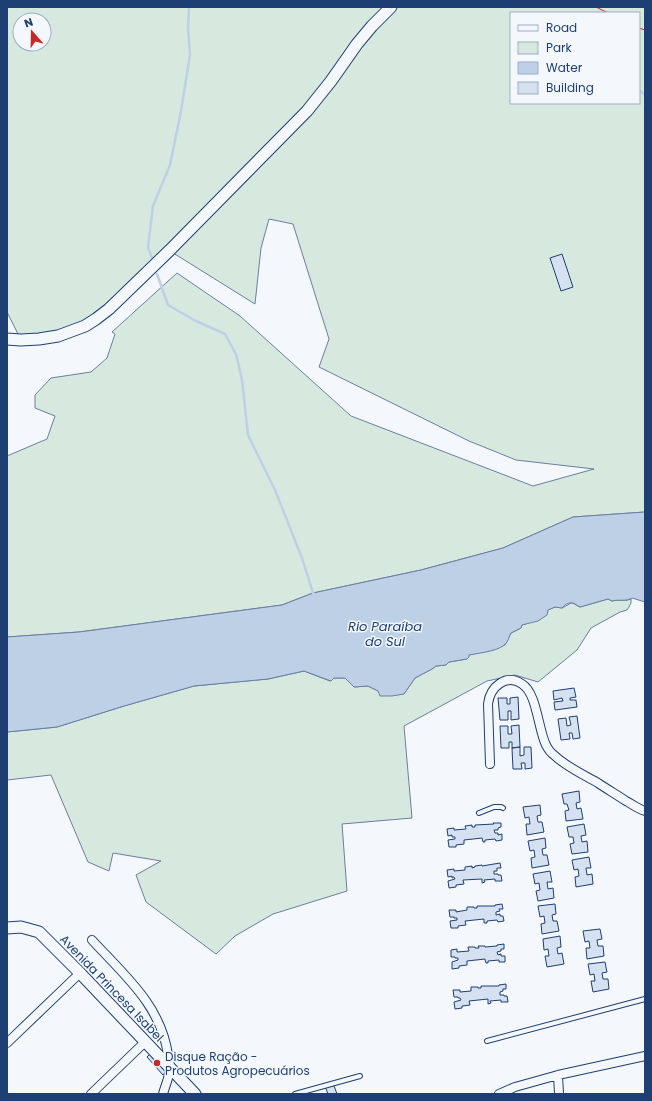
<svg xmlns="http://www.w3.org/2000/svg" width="652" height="1101" font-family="Poppins,sans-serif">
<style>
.green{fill:#d7e8df;stroke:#687fa3;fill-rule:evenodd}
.water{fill:#bed0e5;stroke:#687fa3}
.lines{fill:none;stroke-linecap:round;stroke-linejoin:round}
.stream{stroke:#bed0e5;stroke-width:2.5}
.building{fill:#d5e0f0;stroke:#1d3f73}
.lane-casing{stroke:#1d3f73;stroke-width:6}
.street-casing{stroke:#1d3f73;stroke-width:10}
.secondary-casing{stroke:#1d3f73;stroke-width:13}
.lane{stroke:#f4f7fb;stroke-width:4}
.street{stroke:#f4f7fb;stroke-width:8}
.secondary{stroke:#f4f7fb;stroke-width:11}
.power{stroke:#c62828;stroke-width:1;stroke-dasharray:14 3 2 3;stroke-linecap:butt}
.poi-dot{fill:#c62828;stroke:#f4f7fb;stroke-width:1.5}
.labels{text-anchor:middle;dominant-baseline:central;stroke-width:3;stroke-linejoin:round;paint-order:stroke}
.street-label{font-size:12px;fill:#1d3f73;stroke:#f4f7fb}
.poi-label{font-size:12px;fill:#1d3f73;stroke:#f4f7fb;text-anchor:start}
.water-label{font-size:13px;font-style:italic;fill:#1d3f73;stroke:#f4f7fb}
</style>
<rect width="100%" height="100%" fill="#f4f7fb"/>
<path class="green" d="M7,7H645V512L573,517L503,548L421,570L313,593L282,605L79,632L7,637V456L47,439L55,416L35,408V395L51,378L91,372L107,358L115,334L112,332L177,273L240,316L351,416L533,486L594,469L516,460L469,441L319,367L329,339L293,224L269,219L261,248L255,304L170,251L85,326L21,340L7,312ZM511,13H639V103H511ZM20,20H44V44H20Z
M608,599L612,601C619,599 624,602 631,599V603L629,607L627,610L620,612L591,628L577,650L538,682L515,675L487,681L404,726L412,818L342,824L347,891L273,914L235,936L216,954L146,902L136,875L161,861L113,853L109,871L88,862L51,775L7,780V732L57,727L124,706L194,686L268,679L304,671L330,681L334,678H345L354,687L368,686L378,691L404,694L415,678L432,669L436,666L446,665L449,662L467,659L468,655L493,650L505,645L511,633L521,628L522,625L528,623L548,610L555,607L562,608L571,603C575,603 576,606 580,607Z"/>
<path class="water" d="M645,512V602L632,598C625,602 620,599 612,601L608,599L580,607C578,606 577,605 575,604C571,601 565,604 562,608L555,607L548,610L547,615L538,621L522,625L521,628L511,633C509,636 509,639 507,642C502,651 479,653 469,655V657L467,659L449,662L446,665L436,666L432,669L415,678L404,694L392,696H380L378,691L368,686L354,687L345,678H334L331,681L304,671L268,679L194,686L124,706L57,727L7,732V637L79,632L282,605L313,593L421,570L503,548L573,517Z"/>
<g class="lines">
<path class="stream" d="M639,90L645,95
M152,258L148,247L153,206L170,165L181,111L190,55L188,29L189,7
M157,274L168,305L194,320L225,334L236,354L242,380L248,435L275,490L302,558L313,593L315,595"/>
</g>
<path class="building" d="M562,254L573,287L561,291L550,258Z
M574,688L576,697L570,698V700H576L577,707L555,710L554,702L563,701L562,698L554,700L553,691Z
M518,697L519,719L511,720V711H508V720H500L498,698H507V704H510V698Z
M577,716L580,738L573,739L572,733H569L570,739L561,740L558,719L566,718L567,726L571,725L569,717Z
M519,725L520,747L512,748V742H509V748H501L500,726H508V734H512L511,726Z
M520,747V756L524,755V747H531L532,768L525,769V763H521L522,769H513L512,748Z
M579,791L580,802L576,803L577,809L581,808L583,819L566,821L565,811L569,810L567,804H564L562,794Z
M540,805L541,815L537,816L538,822H542L544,832L527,835L526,824H530L529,817L525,818L523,807Z
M493,823H501V827L498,828V830H494L495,833H498V835L502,834V840L496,841L495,839L485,840V842H483L482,838L464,840V844L456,845V847H449L448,840L455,839V837H452V835L448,836L447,829L454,828V830L466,829L465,826L472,825V827H475V825L494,824Z
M584,824L586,835L581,836L582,842L587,841L588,852L572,854L570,844L574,843L573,837H569L567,827Z
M545,838L546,848L542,849L543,855H547L549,865L532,868L531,858L535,857L534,850L530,851L528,841Z
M589,857L591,868H586L587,875L592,874L593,884L576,887L575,877L579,876L578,869L574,870L572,860Z
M500,863L501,868H497V871H494V874H498V875H501L502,881H495V879L484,880L485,882L482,883V879L463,880L464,884L456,885V887L449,888L448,881L455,879L454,877L452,878V876L448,877L447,870L454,869V871L465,870V867L472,866V868L475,867V866L482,865V866Z
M550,871L552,882H547L548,889L553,888L554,898L538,901L536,891L540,890L539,883L535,884L533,874Z
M502,904L503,909H499L500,911L496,912V915L500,914V916H503L504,921L498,922L497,920L487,921V923H484V919L465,921L466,925L458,926V928H451L450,921L457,920V918H454V917H450L449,910H456V912L467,910V907H474V908H477V906H495V905Z
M555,904L556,914L552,915L553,921H557L559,931L542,934L541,924L545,923L544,916L540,917L538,906Z
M600,929L602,939L597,940L598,946H603L604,956L587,959L586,948H590L589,941L585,942L583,931Z
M560,936L561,947L557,948L558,954L562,953L564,964L547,967L545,956H549L548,949L544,950L543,939Z
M504,944V949H501V951L497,952L498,955L501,954V956H505V962H499V960L488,961V963H486L485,959L467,961V965L459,966V968L452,969V962L458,960V958H455V957H451V950L457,949V952L469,951L468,947H475V948H479L478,946H485V947L497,946V945Z
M605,962L607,972L602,973L603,979H608L609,989L593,992L591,981H595L594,974L590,975L588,964Z
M506,984V989H503V991L500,992V995H504V996H507L508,1002H501V1000L490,1001L491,1003L488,1004V999L469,1001L470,1005L462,1006V1008L455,1009L454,1002L461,1000L460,998H458V997H454L453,990H460V992L471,991V987H478V988H481V986H499V985Z
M152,1052L167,1070L163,1075L147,1057Z
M333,1083L337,1094H328L325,1086Z"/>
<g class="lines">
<defs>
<path id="lane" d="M479,813L494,807H501L503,808
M487,1041L645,999
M295,1094L360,1076"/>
<path id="street" d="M490,764L488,704C490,687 506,673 522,684C537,693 538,729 546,745C548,749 551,753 554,755C565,766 584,775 598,783C607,789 617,795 626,801C632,804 638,809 645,811
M92,940C124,975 161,1005 168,1055C168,1059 170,1063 170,1067C170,1076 165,1086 163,1094
M7,1043L80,973
M558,1075L559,1094
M91,1094L145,1042
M499,1094L515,1087L558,1075L645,1056"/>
<path id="secondary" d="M7,339L21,340L39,339L58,336L85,326L96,319L109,309L170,250L307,111L331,81L357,44L372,26L391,7
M7,928L21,927L39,932L80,973L195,1094"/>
</defs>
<use href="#lane" class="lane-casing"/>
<use href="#street" class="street-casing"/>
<use href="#secondary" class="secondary-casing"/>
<use href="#lane" class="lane"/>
<use href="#street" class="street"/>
<use href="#secondary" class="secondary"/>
<path class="power" d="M596,7L608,13
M639,28L645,30"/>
</g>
<circle class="poi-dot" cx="157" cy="1063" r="4"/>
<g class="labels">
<g class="street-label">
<text transform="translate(112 988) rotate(46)">Avenida Princesa Isabel</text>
</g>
<g class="poi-label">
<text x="165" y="1056">Disque Ração -<tspan x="165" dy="14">Produtos Agropecuários</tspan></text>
</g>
<g class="water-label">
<text x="385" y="626">Rio Paraíba<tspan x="385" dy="15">do Sul</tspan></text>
</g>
</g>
<rect width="652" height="1101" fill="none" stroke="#1d3f73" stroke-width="16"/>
<rect x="510" y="12" width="130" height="92" fill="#f4f7fb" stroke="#9eadc5"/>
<rect x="518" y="25" width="20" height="6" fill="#f4f7fb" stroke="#9eadc5"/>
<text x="546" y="32" font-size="12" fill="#1d3f73">Road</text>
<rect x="518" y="42" width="20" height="12" fill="#d7e8df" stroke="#9eadc5"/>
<text x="546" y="52" font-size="12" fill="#1d3f73">Park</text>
<rect x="518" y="62" width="20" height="12" fill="#bed0e5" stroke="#9eadc5"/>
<text x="546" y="72" font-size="12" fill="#1d3f73">Water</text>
<rect x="518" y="82" width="20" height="12" fill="#d5e0f0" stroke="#9eadc5"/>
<text x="546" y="92" font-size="12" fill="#1d3f73">Building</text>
<g transform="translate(32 32) rotate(340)"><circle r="19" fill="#f4f7fb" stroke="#9eadc5"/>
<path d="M0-3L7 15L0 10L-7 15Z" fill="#c62828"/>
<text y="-6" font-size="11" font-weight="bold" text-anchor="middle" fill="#1d3f73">N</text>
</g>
</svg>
